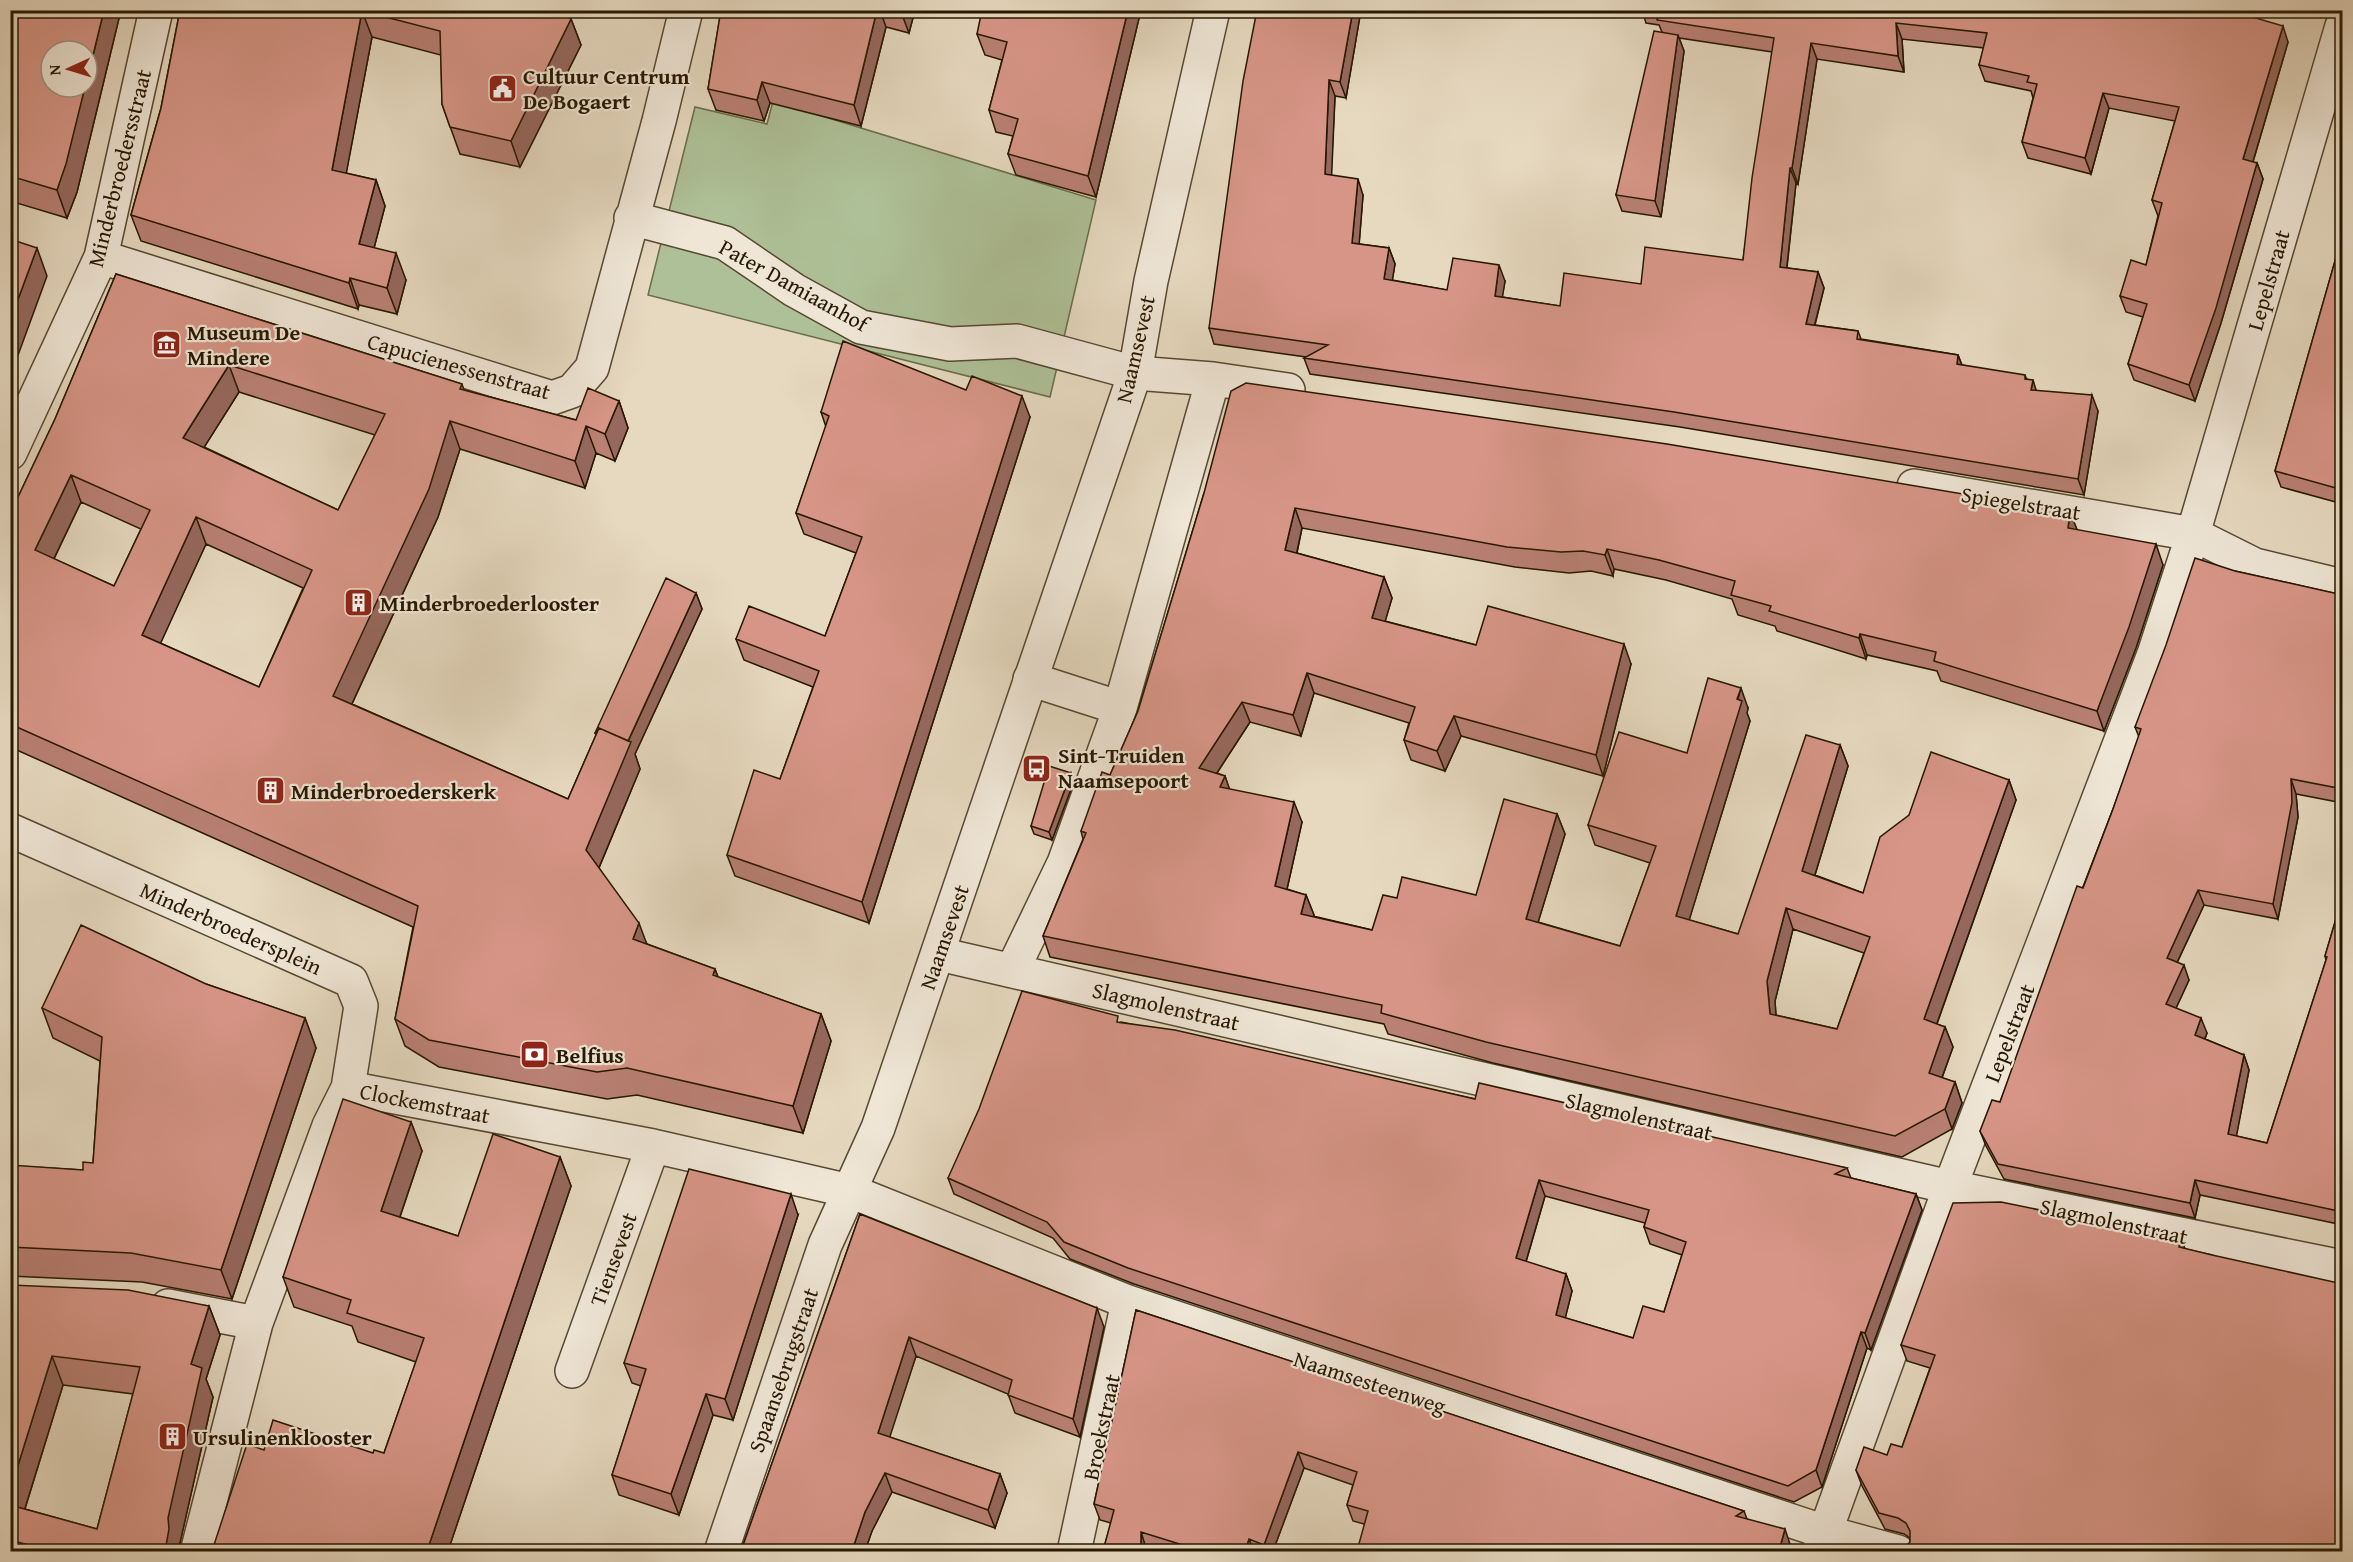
<svg xmlns="http://www.w3.org/2000/svg" width="2353" height="1562" font-family="'Gentium Book Plus',serif">
<style>
.green{fill:#aec097;stroke:#6a6c4c;stroke-width:1.5}
.lines{fill:none;stroke-linecap:round;stroke-linejoin:round}
.minor-casing{stroke:#574831;stroke-width:36}
.tertiary-casing{stroke:#574831;stroke-width:36}
.minor{stroke:#efe6d6;stroke-width:33}
.tertiary{stroke:#efe6d6;stroke-width:33}
.wall{fill:#b98074;stroke:#271701;stroke-width:1.5;fill-rule:evenodd}
.shaded-wall{fill:#96685e;stroke:#271701;stroke-width:1.5}
.building{fill:#d79587;stroke:#271701;stroke-width:1.5;fill-rule:evenodd}
.labels{text-anchor:middle;dominant-baseline:central;stroke-width:4.5;stroke-linejoin:round;paint-order:stroke}
.poi-label{font-size:22px;font-weight:bold;fill:#271701;stroke:#efe6d6;text-anchor:start}
.street-label{font-size:22px;fill:#271701;stroke:#efe6d6}
</style>
<rect width="100%" height="100%" fill="#e6d9c0"/>
<filter id="stains"><feTurbulence type="fractalNoise" baseFrequency=".00333" numOctaves="4"/><feColorMatrix values="0 0 0 0 .2 0 0 0 0 .09 0 0 0 0 .02 0 0 0 .5 -.17"/></filter>
<radialGradient id="worn" r=".72"><stop offset=".6" stop-color="#630" stop-opacity="0"/><stop offset="1" stop-color="#630" stop-opacity=".3"/></radialGradient>
<path class="green" d="M773,101L1096,200L1050,397L648,295L695,107L767,124Z"/>
<g class="lines">
<defs>
<path id="minor" d="M631,218L725,243L794,290L861,327L950,344L1017,341L1135,373L1213,379L1288,390
M101,257L552,398L572,391L592,368L659,121L686,10
M10,453L101,257L156,10
M1914,486L2193,534L2255,565L2342,586
M1030,679L1120,708
M10,830L351,981L361,1006L348,1088
M939,954L1950,1187L2342,1267
M1012,971L1064,863L1120,708L1213,379
M168,1306L256,1323
M572,1371L653,1146
M197,1552L256,1323L329,1126L348,1088L653,1146L850,1191L1128,1302L1825,1532L1898,1552
M1074,1552L1128,1302
M1818,1552L1950,1187L2154,654L2193,534L2342,26"/>
<path id="tertiary" d="M721,1552L825,1245L878,1128L1135,373L1151,281L1213,10"/>
</defs>
<use href="#minor" class="minor-casing"/>
<use href="#tertiary" class="tertiary-casing"/>
<use href="#minor" class="minor"/>
<use href="#tertiary" class="tertiary"/>
</g>
<path class="wall" d="M10,10H121L77,192L67,218L10,201Z
M180,10H559L571,19L581,45L520,167L460,154L442,104L441,55L372,37L346,173L376,180L385,206L374,248L406,280L397,314L359,305L358,309L141,241L131,215L161,108Z
M721,10H915L909,33L886,27L861,126L770,103L764,121L716,110L708,89Z
M1141,10L1096,197L1016,175L1008,154L1013,136L996,132L989,110L1002,60L985,55L977,34Z
M1361,10L1346,98L1335,96L1331,175L1363,195L1359,244L1389,248L1395,264L1392,280L1447,290L1505,281L1502,297L1560,306L1641,284L1743,260L1772,52L1679,38L1684,51L1661,217L1622,211L1616,195L1662,32L1659,25L1646,23L1642,10H2229L2288,42L2253,162L2257,163L2263,179L2221,323L2195,401L2134,380L2128,364L2143,317L2126,312L2120,296L2146,265L2158,216L2152,200L2175,121L2109,108L2091,174L2028,158L2022,142L2033,98L2031,91L1985,81L1979,65L1984,48L1902,39L1904,72L1817,59L1798,184L1796,183L1787,268L1818,272L1824,288L1815,325L1858,331L1861,339L1958,355L1962,365L2027,379L2036,391L2098,411L2084,495L1680,427L1310,374L1304,358L1306,357L1214,344L1209,328Z
M2343,233V504L2281,487L2275,471Z
M116,274L462,384L464,390L576,420L619,401L628,428L615,461L596,453L585,488L460,449L438,517L352,704L568,799L596,735L595,733L696,593L702,609L635,754L640,769L599,868L647,944L715,969L718,977L821,1014L831,1041L803,1133L637,1095L607,1099L439,1067L405,1046L395,1019L413,927L10,747V514L55,419ZM239,392L375,435L338,510L204,447ZM81,502L141,529L114,586L54,559ZM206,544L303,588L259,687L160,643Z
M821,412L1030,417L869,923L735,876L727,855L780,779L813,687L744,660L736,639L825,636L856,553L804,534L796,513L826,427Z
M1204,493L2070,512L2077,530L2163,565L2136,648L2104,731L1941,681L1937,671L1867,655L1866,659L1777,631L1775,626L1738,615L1732,599L1666,580L1614,569L1613,576L1591,571L1569,573L1515,567L1302,528L1297,553L1384,577L1392,598L1385,621L1476,645L1631,664L1603,776L1461,736L1445,771L1411,760L1404,740L1409,723L1314,693L1301,736L1250,722L1217,773L1225,776L1229,789L1302,822L1287,889L1306,895L1314,915L1313,916L1372,930L1397,898L1476,895L1557,814L1565,834L1538,922L1620,946L1650,863L1595,845L1588,825L1748,708L1747,713L1750,721L1689,920L1738,934L1840,745L1848,766L1815,875L1863,893L2009,780L2016,800L1937,1024L1945,1027L1953,1047L1942,1078L1955,1082L1962,1103L1952,1129L1902,1157L1493,1063L1388,1034L1384,1024L1050,957L1043,936L1083,839L1081,831L1110,775L1138,711ZM1793,929L1864,953L1837,1029L1776,1015L1775,1001Z
M2235,571L2343,595V803L2296,794L2298,817L2278,919L2204,905L2177,963L2189,980L2176,1008L2207,1033L2205,1039L2244,1055L2249,1070L2236,1136L2267,1143L2326,960L2325,956L2343,895V1225L2200,1195L2195,1218L2004,1179L1986,1146L1980,1131L2000,1102L2113,809L2139,737L2135,727Z
M1071,773L1074,781L1052,840L1034,834L1031,826Z
M206,984L305,1018L316,1048L232,1299L142,1282L10,1276V1153L15,1166L83,1170L93,1163L100,1061L53,1038L42,1008Z
M1121,1022L1475,1099L1847,1168L1851,1178L1916,1194L1922,1210L1871,1350L1867,1348L1822,1487L1794,1502L1134,1284L1070,1259L1053,1238L954,1194L948,1178ZM1545,1196L1645,1223L1644,1227L1650,1244L1682,1255L1664,1312L1633,1338L1565,1318L1572,1291L1566,1274L1526,1262Z
M411,1122L422,1151L400,1217L458,1236L560,1157L571,1186L448,1551L264,1450L384,1453L416,1362L358,1342L352,1326L294,1307L283,1277Z
M860,1214L1104,1327L1080,1437L1015,1413L1008,1394L916,1356L889,1437L1000,1474L1007,1493L995,1528L892,1492L872,1531L865,1551H741Z
M798,1215L733,1420L713,1415L679,1515L619,1495L612,1475L641,1386L632,1383L624,1363Z
M2181,1239L2185,1249L2212,1255L1910,1542V1538L1904,1534L1885,1529L1862,1486L1856,1470L1902,1447L1930,1368L1907,1361L1901,1345Z
M10,1285L209,1306L220,1335L206,1379L213,1397L179,1547V1551H10ZM63,1385L133,1394L97,1529L25,1509Z
M1136,1310L1744,1511L1747,1519L1790,1544L1364,1524L1353,1521L1347,1505L1353,1485L1304,1468L1273,1551H1158L1146,1548L1147,1551H1103L1111,1523L1100,1520L1094,1504Z"/>
<path class="shaded-wall" d="M104,10H121L77,192L67,218L57,190L85,87H87V80Z
M877,10H880L886,27L861,126L854,105Z
M902,10H915L909,33L901,12Z
M1128,10H1141L1096,197L1088,176Z
M1353,10H1361L1346,98L1340,82Z
M362,11L372,37L342,196L332,170Z
M571,19L581,45L520,167L511,141Z
M1896,23L1902,39L1904,72L1898,56Z
M2283,26L2288,42L2249,175L2243,159Z
M1678,35L1684,51L1661,217L1655,201Z
M1811,43L1817,59L1798,184L1792,168Z
M1329,80L1335,96L1331,190L1325,174Z
M762,82L770,103L764,121L757,100Z
M2103,93L2109,108L2091,174L2085,158Z
M2257,163L2263,179L2221,323L2195,401L2189,385Z
M1790,168L1796,183L1785,283L1780,267Z
M1358,179L1363,195L1358,259L1352,243Z
M376,180L385,206L368,271L359,244Z
M37,248L47,276L10,377V321Z
M1389,248L1395,264L1390,295L1384,279Z
M396,253L406,280L397,314L387,288Z
M1499,265L1505,281L1500,312L1495,296Z
M1818,272L1824,288L1811,339L1806,324Z
M350,278L359,305L358,309L349,283Z
M1958,355L1964,371L1957,364Z
M229,365L239,392L193,465L183,438Z
M2025,375L2031,390L2033,380L2038,396L2036,406L2025,379Z
M2092,395L2098,411L2084,495L2078,479Z
M1022,396L1030,417L869,923L862,902Z
M619,401L628,428L615,461L605,434Z
M450,421L460,449L438,517L343,723L333,696Z
M586,426L596,453L585,488L575,461Z
M71,475L81,502L45,577L35,550Z
M1295,508L1302,528L1293,570L1285,550Z
M2070,512L2078,532L2068,528Z
M196,517L206,544L152,662L142,635Z
M2156,544L2163,565L2136,648L2104,731L2097,711Z
M1607,549L1614,569L1613,576L1605,555Z
M1384,577L1392,598L1380,639L1372,618Z
M696,593L702,609L635,754L640,769L595,877L586,850L626,746Z
M1860,634L1867,655L1866,659L1859,638Z
M1624,644L1631,664L1603,776L1596,755Z
M1307,673L1314,693L1301,736L1293,715Z
M1741,688L1748,708L1747,713L1750,721L1684,937L1676,916Z
M1242,702L1250,722L1207,788L1199,768Z
M1454,716L1461,736L1445,771L1437,751Z
M1840,745L1848,766L1810,891L1802,871Z
M1071,773L1074,781L1052,840L1049,832Z
M1225,776L1232,796L1220,787Z
M2291,779L2296,794L2298,817L2278,919L2273,904Z
M2009,780L2016,800L1931,1040L1924,1019Z
M1294,802L1302,822L1283,907L1275,886Z
M1557,814L1565,834L1533,939L1526,919Z
M2198,890L2204,905L2172,973L2167,958Z
M1306,895L1314,915L1308,934L1301,914Z
M1786,908L1793,929L1775,1001L1777,1034L1770,1014L1767,981Z
M639,923L649,950L633,939Z
M2184,965L2189,980L2171,1019L2166,1004Z
M715,969L725,996L713,975Z
M821,1014L831,1041L803,1133L793,1106Z
M305,1018L316,1048L232,1299L221,1270Z
M2201,1018L2207,1033L2200,1050L2195,1035Z
M1945,1027L1953,1047L1936,1094L1929,1073Z
M2244,1055L2249,1070L2234,1149L2228,1134Z
M1955,1082L1962,1103L1952,1129L1945,1109Z
M411,1122L422,1151L392,1240L381,1211Z
M10,1153L16,1168L10,1188Z
M560,1157L571,1186L448,1551H427Z
M1539,1180L1545,1196L1522,1275L1516,1258Z
M2195,1180L2200,1195L2195,1218L2190,1203Z
M791,1194L798,1215L733,1420L725,1399Z
M1916,1194L1922,1210L1871,1350L1865,1333Z
M2181,1239L2187,1254L2179,1247Z
M1566,1274L1572,1291L1562,1331L1556,1315Z
M209,1306L220,1335L206,1379L213,1397L179,1547V1551H165L168,1518L191,1364Z
M1097,1308L1104,1327L1080,1437L1073,1419Z
M1861,1332L1867,1348L1822,1487L1816,1470Z
M909,1337L916,1356L885,1452L878,1433Z
M52,1356L63,1385L17,1534L10,1515V1491Z
M706,1394L713,1415L679,1515L671,1494Z
M1298,1452L1304,1468L1273,1551H1266L1264,1545Z
M885,1473L892,1492L872,1531L865,1551H852L865,1512Z
M1000,1474L1007,1493L995,1528L988,1510Z
M1785,1529L1790,1544L1789,1551H1779Z
M1141,1532L1146,1548L1147,1551H1141Z
M1249,1539L1254,1551H1245Z"/>
<path class="building" d="M10,10H104L87,80V51H51V87H85L66,164L57,190L10,176Z
M180,10H559L571,19L511,141L450,127L442,104L440,31L362,11L332,170L376,180L359,244L396,253L387,288L350,278L349,283L131,215L161,108Z
M721,10H877L854,105L762,82L757,100L708,89Z
M982,10H1128L1088,176L1008,154L1018,119L989,110L1007,42L977,34Z
M1257,10H1353L1340,82L1329,80L1325,174L1358,179L1352,243L1389,248L1384,279L1447,290L1453,258L1499,265L1495,296L1560,306L1564,273L1641,284L1645,247L1743,260L1752,178L1774,38L1657,20L1659,11L1658,10H2229L2283,26L2243,159L2257,163L2216,308L2189,385L2128,364L2147,304L2120,296L2131,260L2146,265L2162,203L2152,200L2179,107L2103,93L2085,158L2022,142L2037,84L2027,82L2029,76L1979,65L1987,33L1896,23L1898,56L1811,43L1792,168H1790L1780,267L1818,272L1806,324L1858,331L1857,339L1958,355L1957,364L2025,375V379L2033,380L2031,390L2092,395L2078,479L1674,412L1304,358L1328,345L1209,328L1243,81Z
M1654,31L1678,35L1655,201L1616,195Z
M2343,233V490L2275,471Z
M10,239L37,248L10,321Z
M116,274L462,384L460,389L576,420L588,388L619,401L605,434L586,426L575,461L450,421L429,489L333,696L568,799L599,728L631,742L586,850L639,923L633,939L715,969L713,975L821,1014L793,1106L627,1068L597,1072L429,1040L395,1019L418,906L10,724V514L55,419ZM229,365L385,414L338,510L183,438ZM71,475L150,510L114,586L35,550ZM196,517L312,570L259,687L142,635Z
M843,341L966,390L972,376L1022,396L862,902L727,855L754,770L780,779L819,671L736,639L749,606L825,636L862,537L796,513L829,416L821,412Z
M1246,383L1667,444L2070,512L2068,528L2156,544L2129,627L2097,711L1934,661L1936,652L1860,634L1859,638L1769,611L1771,606L1731,595L1735,581L1659,560L1607,549L1605,555L1583,551L1561,552L1507,547L1295,508L1285,550L1384,577L1372,618L1476,645L1488,606L1624,644L1596,755L1454,716L1437,751L1404,740L1415,707L1307,673L1293,715L1242,702L1199,768L1225,776L1220,787L1294,802L1275,886L1306,895L1301,914L1372,930L1383,895L1397,898L1402,877L1476,895L1504,799L1557,814L1526,919L1620,946L1656,846L1588,825L1619,732L1687,753L1708,678L1741,688L1737,699L1742,701L1676,916L1738,934L1806,735L1840,745L1802,871L1863,893L1880,837L1909,815L1931,752L2009,780L1924,1019L1945,1027L1929,1073L1955,1082L1945,1109L1895,1136L1486,1042L1381,1013L1382,1005L1043,936L1086,833L1081,831L1102,772L1110,775L1138,711L1204,493L1231,391ZM1786,908L1870,937L1837,1029L1770,1014L1767,981Z
M2195,558L2235,571L2343,595V789L2291,779L2292,802L2273,904L2198,890L2167,958L2184,965L2166,1004L2201,1018L2195,1035L2244,1055L2228,1134L2267,1143L2327,957L2325,956L2343,895V1212L2195,1180L2190,1203L1998,1164L1980,1131L1992,1100L2000,1102L2077,886L2083,888L2113,809L2141,729L2135,727L2166,645Z
M666,578L696,593L628,741L599,728L596,734L595,733Z
M1049,766L1071,773L1049,832L1031,826Z
M81,925L206,984L305,1018L221,1270L131,1253L10,1247V1165L83,1170V1162L93,1163L102,1037L42,1008Z
M1022,991L1118,1016L1117,1022L1175,1030L1475,1099L1479,1083L1847,1168L1835,1174L1916,1194L1865,1333L1861,1332L1816,1470L1788,1486L1128,1268L1064,1242L1047,1222L948,1178L979,1109ZM1539,1180L1649,1210L1644,1227L1686,1242L1664,1312L1643,1306L1633,1338L1556,1315L1566,1274L1516,1258Z
M343,1099L411,1122L381,1211L458,1236L493,1134L560,1157L427,1551H212L247,1444L264,1450L273,1420L373,1453L374,1450L384,1453L424,1338L347,1313L351,1300L283,1277Z
M689,1169L791,1194L725,1399L706,1394L671,1494L612,1475L646,1369L624,1363Z
M2001,1202L2181,1239L2179,1247L2212,1255L2343,1284V1551H1901L1910,1542V1531L1906,1523L1898,1518L1879,1513L1856,1470L1864,1447L1887,1455L1891,1444L1902,1447L1935,1355L1901,1345L1953,1203Z
M860,1214L1097,1308L1073,1419L1008,1395L1012,1380L909,1337L878,1433L1000,1474L988,1510L885,1473L865,1512L852,1551H741Z
M10,1285L128,1290L209,1306L191,1364L202,1368L168,1518L169,1529L165,1551H51L10,1540V1505L97,1529L140,1367L52,1356L10,1491Z
M1136,1310L1744,1511L1736,1516L1785,1529L1779,1551H1357L1368,1511L1347,1505L1357,1472L1298,1452L1264,1545L1249,1539L1245,1551H1202L1141,1532V1551H1103L1114,1510L1094,1504Z
M593,1545L612,1551H591Z
M1846,1545L1871,1551H1833Z"/>
<defs>
<symbol id="civic-square" viewBox="-11 -11 22 22"><rect x="-9" y="-9" width="18" height="18" rx="4" fill="#8f2418" stroke="#efe6d6"/><path d="M-.6-6.5H3V-4.5H.6V-3L4-1V1h2V6H-6V1h2V-1L-.6-3ZM-1.2 2.5V6h2.4V2.5Z" fill="#fff"/></symbol>
<symbol id="museum-square" viewBox="-11 -11 22 22"><rect x="-9" y="-9" width="18" height="18" rx="4" fill="#8f2418" stroke="#efe6d6"/><path d="M0-6L6-3V-2H-6V-3ZM-5-1h2V3h-2ZM-1-1h2V3h-2ZM3-1h2V3H3ZM-6 4H6V6H-6Z" fill="#fff"/></symbol>
<symbol id="building-square" viewBox="-11 -11 22 22"><rect x="-9" y="-9" width="18" height="18" rx="4" fill="#8f2418" stroke="#efe6d6"/><path d="M-4-6H4V6H1V3H-1V6H-4ZM-2.5-4.3h1.7v1.8h-1.7ZM.8-4.3h1.7v1.8H.8ZM-2.5-1h1.7V.8h-1.7ZM.8-1h1.7V.8H.8Z" fill="#fff"/></symbol>
<symbol id="bus-square" viewBox="-11 -11 22 22"><rect x="-9" y="-9" width="18" height="18" rx="4" fill="#8f2418" stroke="#efe6d6"/><path d="M-5-6H5V4H4V6H2V4H-2V6H-4V4H-5ZM-3.5-4V0h7V-4ZM-3.5 1.2v1.5H-2V1.2ZM2 1.2v1.5H3.5V1.2Z" fill="#fff"/></symbol>
<symbol id="bank-square" viewBox="-11 -11 22 22"><rect x="-9" y="-9" width="18" height="18" rx="4" fill="#8f2418" stroke="#efe6d6"/><path d="M-6-4H6V4H-6ZM0-2.3a2.3 2.3 0 1 0 0 4.6a2.3 2.3 0 1 0 0-4.6Z" fill="#fff"/></symbol>
</defs>
<g fill-rule="evenodd">
<use href="#civic-square" x="486" y="72" width="33" height="33"/>
<use href="#museum-square" x="150" y="328" width="33" height="33"/>
<use href="#building-square" x="342" y="586" width="33" height="33"/>
<use href="#bus-square" x="1020" y="752" width="33" height="33"/>
<use href="#building-square" x="254" y="774" width="33" height="33"/>
<use href="#bank-square" x="518" y="1038" width="33" height="33"/>
<use href="#building-square" x="156" y="1420" width="33" height="33"/>
</g>
<g class="labels">
<g class="poi-label">
<text x="523" y="76">Cultuur Centrum<tspan x="523" dy="25">De Bogaert</tspan></text>
<text x="187" y="332">Museum De<tspan x="187" dy="25">Mindere</tspan></text>
<text x="380" y="603">Minderbroederlooster</text>
<text x="1058" y="755">Sint-Truiden<tspan x="1058" dy="25">Naamsepoort</tspan></text>
<text x="291" y="791">Minderbroederskerk</text>
<text x="556" y="1055">Belfius</text>
<text x="193" y="1437">Ursulinenklooster</text>
</g>
<g class="street-label">
<text transform="translate(119 168) rotate(-76)">Minderbroedersstraat</text>
<text transform="translate(2268 280) rotate(-74)">Lepelstraat</text>
<text transform="translate(794 285) rotate(29)">Pater Damiaanhof</text>
<text transform="translate(1135 349) rotate(-77)">Naamsevest</text>
<text transform="translate(459 366) rotate(16)">Capucienessenstraat</text>
<text transform="translate(2021 503) rotate(9)">Spiegelstraat</text>
<text transform="translate(231 928) rotate(24)">Minderbroedersplein</text>
<text transform="translate(944 937) rotate(-71)">Naamsevest</text>
<text transform="translate(1166 1006) rotate(13)">Slagmolenstraat</text>
<text transform="translate(2009 1033) rotate(-69)">Lepelstraat</text>
<text transform="translate(425 1103) rotate(11)">Clockemstraat</text>
<text transform="translate(1639 1116) rotate(13)">Slagmolenstraat</text>
<text transform="translate(2114 1221) rotate(12)">Slagmolenstraat</text>
<text transform="translate(613 1259) rotate(-70)">Tiensevest</text>
<text transform="translate(783 1370) rotate(-71)">Spaansebrugstraat</text>
<text transform="translate(1370 1382) rotate(18)">Naamsesteenweg</text>
<text transform="translate(1101 1427) rotate(-78)">Broekstraat</text>
</g>
</g>
<rect width="2353" height="1562" fill="none" stroke="#e6d9c0" stroke-width="36"/>
<rect x="12" y="12" width="2329" height="1538" fill="none" stroke="#271701" stroke-width="3"/>
<rect x="18" y="18" width="2317" height="1526" fill="none" stroke="#271701" stroke-width="1.5"/>
<g transform="translate(69 69) rotate(266)"><circle r="28" fill="#efe6d6" stroke="#9f9381" stroke-width="1.5"/>
<path d="M0-4.5L10 22L0 15L-10 22Z" fill="#8f2418"/>
<text y="-9" font-size="16" font-weight="bold" text-anchor="middle" fill="#271701">N</text>
</g>
<rect width="100%" height="100%" filter="url(#stains)"/>
<rect width="100%" height="100%" fill="url(#worn)"/>
</svg>
